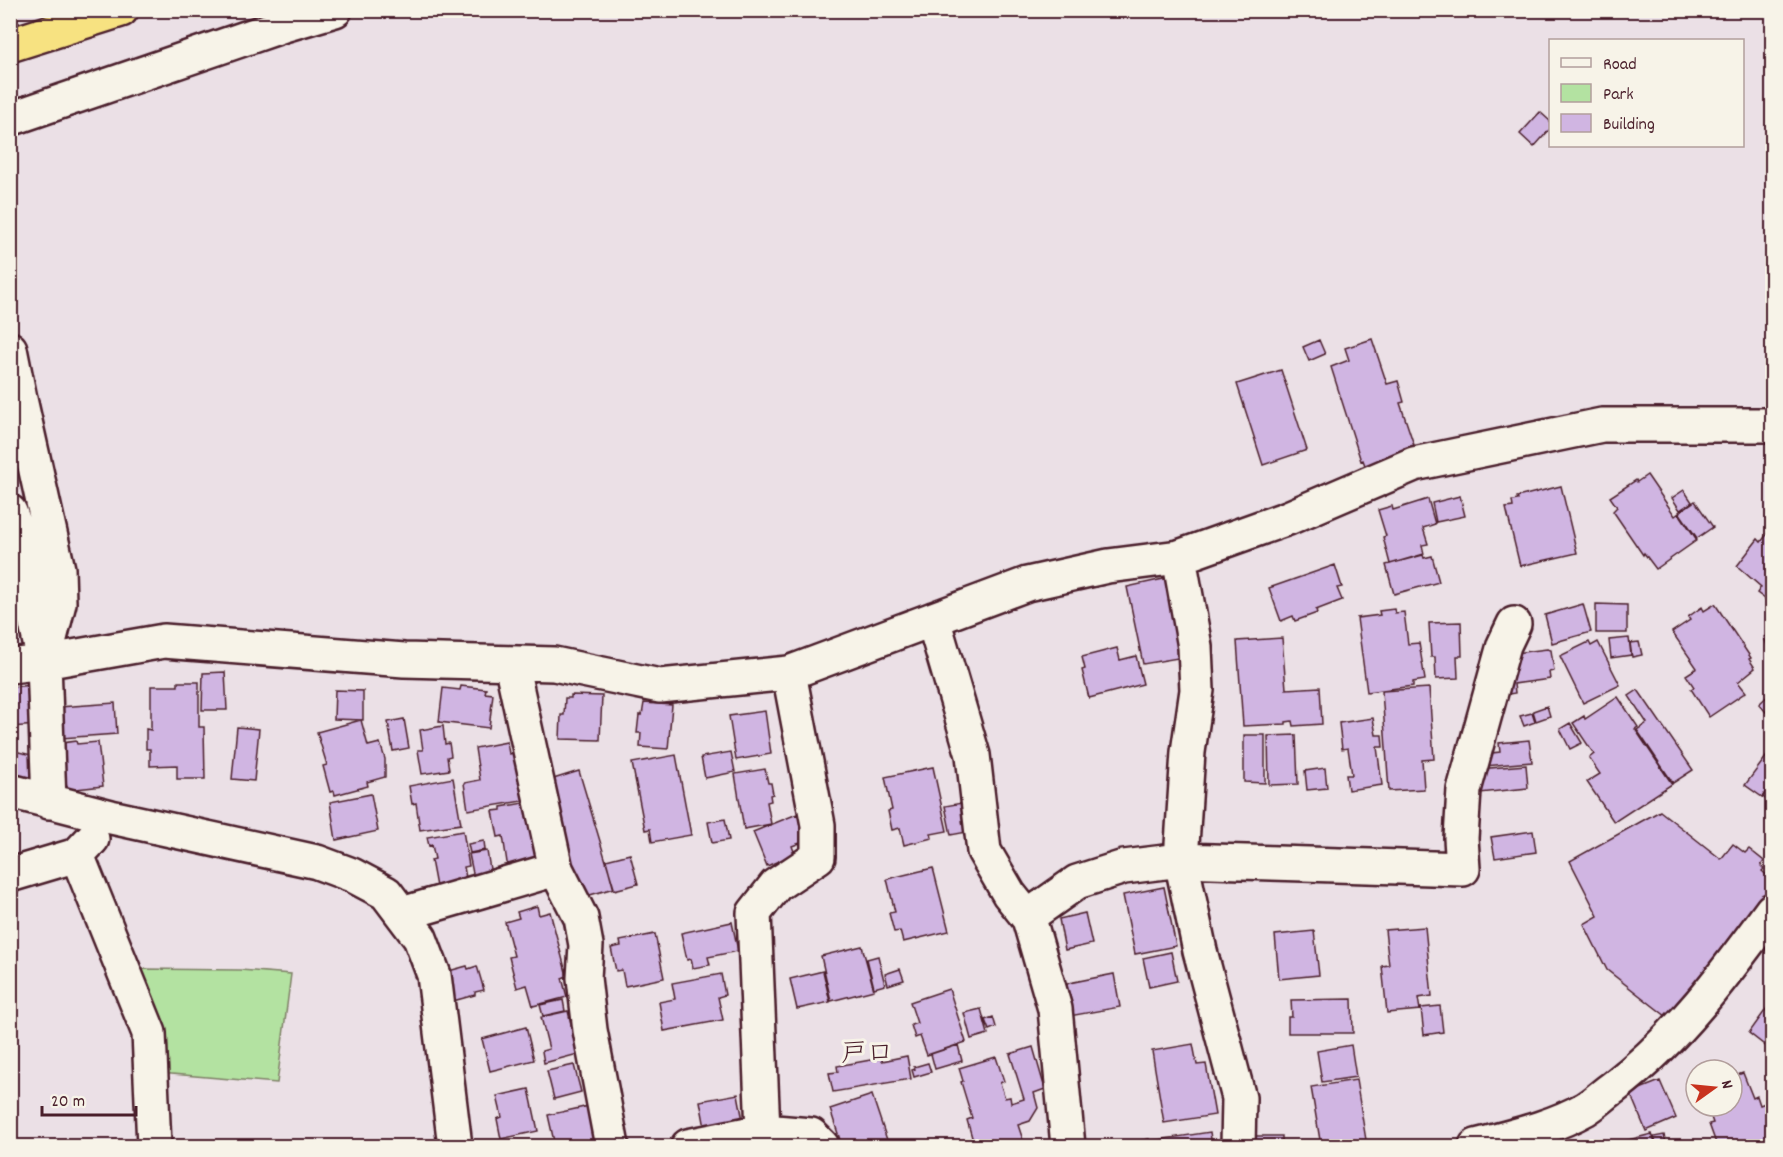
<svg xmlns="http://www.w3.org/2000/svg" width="1783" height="1157" font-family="Dekko,'Klee One',sans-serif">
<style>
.green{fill:#b3e2a1;stroke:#7e8066;stroke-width:1.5}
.building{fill:#d0b5e2;stroke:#4a1f2b;stroke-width:1.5}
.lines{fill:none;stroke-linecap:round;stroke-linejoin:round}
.street-casing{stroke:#4a1f2b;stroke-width:38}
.highway-casing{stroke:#4a1f2b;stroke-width:38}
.street{stroke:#f7f3e8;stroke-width:33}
.highway{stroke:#f7e281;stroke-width:33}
.labels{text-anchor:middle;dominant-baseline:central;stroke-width:6;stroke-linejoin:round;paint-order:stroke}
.quarter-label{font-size:26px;fill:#4a1f2b;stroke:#f7f3e8}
</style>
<rect width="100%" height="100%" fill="#ebe0e6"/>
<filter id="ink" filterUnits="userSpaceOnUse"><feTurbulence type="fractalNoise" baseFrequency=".0167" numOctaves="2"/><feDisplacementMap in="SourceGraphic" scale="12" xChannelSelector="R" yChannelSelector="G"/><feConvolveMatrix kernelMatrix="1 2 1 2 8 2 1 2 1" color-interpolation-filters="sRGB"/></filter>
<g filter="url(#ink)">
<path class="green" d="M141,969L240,970L291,974L277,1083L160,1073Z"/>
<path class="building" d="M1540,112L1550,121V129L1534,147L1520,134Z
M1372,339L1387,384L1398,381L1404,402L1400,403L1414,445L1404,448L1407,455L1366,468L1363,460L1361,461L1331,367L1349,360L1345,348Z
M1319,340L1325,354L1309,361L1303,347Z
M1281,370L1307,450L1263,465L1237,384Z
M1647,475L1675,516L1679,513L1697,540L1656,569L1644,553L1643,555L1613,511L1617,507L1610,497L1636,480L1637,482Z
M1561,486L1577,553L1520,566L1506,508L1513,507L1512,501L1518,500L1517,497Z
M1684,490L1692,502L1680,510L1672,498Z
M1460,496L1465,516L1436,522L1432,503Z
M1428,499L1435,524L1423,528L1428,544L1422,545L1424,554L1390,564L1383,537L1386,536L1378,510L1392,506L1393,510Z
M1695,501L1713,527L1697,538L1679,512Z
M1768,533L1772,537V598L1768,601L1757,593L1761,587L1737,566L1758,539L1761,542Z
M1423,555L1424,558L1432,556L1439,582L1394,594L1386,565Z
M1335,565L1342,587L1337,588L1342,600L1316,610L1317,613L1295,621L1293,616L1281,621L1269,588Z
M1168,578L1184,657L1143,664L1127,587Z
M1583,604L1591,632L1552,643L1545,615Z
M1596,604L1627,605V633H1596Z
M1715,604L1751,658L1749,659L1755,668L1738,682L1746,692L1709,717L1691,689L1694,687L1686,675L1697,668L1672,632L1690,620L1688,617L1702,607L1704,611Z
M1394,609L1395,613L1404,612L1408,644L1419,643L1425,680L1413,682V686L1367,692L1357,618L1380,615L1379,611Z
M1461,622L1462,656H1457L1458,678L1436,679L1435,657H1431L1429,623Z
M1772,634V659L1764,637Z
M1282,638L1286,689L1320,687L1322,724L1293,726L1292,721L1286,722V724L1243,726L1237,641Z
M1629,638L1631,655L1611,658L1609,640Z
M1589,642L1591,646L1598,642L1620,685L1583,703L1560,656Z
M1639,642L1642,655L1632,657L1630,643Z
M1117,648L1120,660L1136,656L1143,684L1089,698L1082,670L1085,669L1082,657Z
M1547,649L1551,650L1554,671L1549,672L1550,679L1514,684L1515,693L1497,696L1508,654Z
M225,672L227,710H202L203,673Z
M178,682H199V727H204L205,779H177V765L150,766V749H146V729L151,730V686H178Z
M34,685L38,725L10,727V687Z
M461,686L486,689L485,693L493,694L489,728L439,722L443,688L460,690Z
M1429,688L1434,759L1422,760L1424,789L1389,791L1382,691Z
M335,690L363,691V720L334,719Z
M1638,690L1693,770L1673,783L1637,730L1647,723L1629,696Z
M1772,692V719L1759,704Z
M571,695L602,696L600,740L560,739L561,715H564L565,698H571Z
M1618,697L1638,727L1635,729L1672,784L1614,822L1587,782L1600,774L1589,758L1594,754L1573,723L1584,716L1585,719Z
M115,703L117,734L61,738L59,707Z
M644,703L672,705L668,749L640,747L641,733H637L639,715H642Z
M1547,706L1550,716L1536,721L1533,711Z
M765,711L771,754L736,760L729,716Z
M1532,713L1535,722L1524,726L1520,716Z
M1373,718L1376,735H1382L1383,747H1377L1382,785L1348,790L1346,775H1352L1348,748L1342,749L1339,723Z
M404,719L409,748L393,751L388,722Z
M361,720L368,746L380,743L385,759V777L367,782L368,786L335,795L334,791L330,792L323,766L327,765L317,732Z
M1570,723L1582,743L1570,749L1560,729Z
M443,726L445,744L449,743L451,756L447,757L449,770L422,774L418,750H423L420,730Z
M237,727L259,729L254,781L232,779Z
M1244,735H1265V783L1244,782Z
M1296,735L1298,784L1269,785L1268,736Z
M1529,740L1532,762L1484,766L1483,754L1500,752L1499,743Z
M76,741L77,744L98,742L103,786L67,790L62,743Z
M507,742L509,754L514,753L528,800L468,810L464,783L480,780L475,748Z
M1772,749V783L1762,797L1745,785Z
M10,750L40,757L33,783L10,777Z
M731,752L735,772L705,778L701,757Z
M676,755L691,835L652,842L650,829L645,830L632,763Z
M1526,765L1528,788L1480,793L1478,769Z
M933,767L947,831L931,834L932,838L904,845L900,828L892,830L888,811L892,810L885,777Z
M1325,768L1327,788L1307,790L1305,771Z
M765,769L768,783H771L773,794L770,795L771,801L767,802L771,824L744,829L735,774Z
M579,771L614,888L583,897L558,832L547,781Z
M453,778L461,824L420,830L416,803L412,804L409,786Z
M1772,785V804L1763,797Z
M371,794L378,831L336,840L330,802Z
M529,802L537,852H534L536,860L508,869L503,836L498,837L493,811L501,810V807Z
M967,802L972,831L951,835L945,806Z
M1660,811L1721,859L1733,844L1745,853L1749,849L1764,861L1761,866L1764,869L1762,871L1772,880V891L1671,1020L1607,970L1584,924L1598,916L1570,861Z
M797,814L808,840L792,846L795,854L767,866L753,832Z
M725,819L729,840L712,843L708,822Z
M463,831L469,866L464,867L467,883L437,892L431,860L435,859L432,845L429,846L427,837Z
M1533,831L1536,852L1495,858L1491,837Z
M484,841L485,850L470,853L468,844Z
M487,851L492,881L475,883L469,854Z
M630,854L638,884L614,890L606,860Z
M933,868L949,931L903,942L900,931L894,932L889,913L895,912L887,879Z
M1164,887L1176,946L1135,954L1123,895Z
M537,906L539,915L550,912L567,976L562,978L567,997L533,1006L527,985L517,988L509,957L514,956L505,922L519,918L517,912Z
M1085,913L1092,944L1065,950L1059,919Z
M732,922L738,951L708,957L710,965L693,968L691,959L687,960L681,933Z
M1425,927L1432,996L1418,998L1420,1010L1387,1013L1382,966L1389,965L1385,930Z
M1314,931L1319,975L1279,979L1275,935Z
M655,934L664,978L625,986L622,970L616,971L611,948L621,946L620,941Z
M862,946L874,990L831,1001L821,956Z
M1171,952L1177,981L1149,987L1143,958Z
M878,956L885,985L874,988L867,959Z
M467,966L468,969L477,966L484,990L475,992V995L453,1001L445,972Z
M900,969L904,980L888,985L885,974Z
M823,971L830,1002L797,1009L790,979Z
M721,974L725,995L718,997L723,1020L664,1031L659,1002L675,999L672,983Z
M1114,974L1120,1007L1064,1017L1059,991L1069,983Z
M949,989L966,1042L927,1055L920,1036L915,1038L911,1025L917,1023L910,1002Z
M1352,999L1353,1033H1288V1017H1292L1291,1000Z
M563,1000L565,1011L543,1016L540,1005Z
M1772,1001V1051L1749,1033Z
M1440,1006L1443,1032L1424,1035L1421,1008Z
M981,1009L988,1034L971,1039L964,1013Z
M568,1011L578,1054L544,1063L542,1051L549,1049L541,1017Z
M993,1017L996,1027L989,1030L985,1020Z
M526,1027L534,1060L490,1071L482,1039Z
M1193,1044L1197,1065L1206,1064L1215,1115L1164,1123L1152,1051Z
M958,1045L962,1061L935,1069L931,1054Z
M1351,1045L1356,1077L1322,1082L1317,1051Z
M1033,1047L1045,1089L1034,1093L1038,1108L1030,1121L1018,1125L1025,1146H980L978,1140L973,1141L967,1120L972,1118L961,1082L963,1081L959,1068L996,1057L1004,1081L1000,1083L1005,1098L1010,1097L1011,1103L1024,1099L1010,1054Z
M907,1056L911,1079L833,1092L829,1073L838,1072L837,1066L882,1058V1061Z
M1716,1062L1719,1070H1696V1076L1694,1070Z
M928,1063L931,1072L914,1077L912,1070L915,1069L914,1067Z
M574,1065L581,1092L554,1099L547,1071Z
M1743,1073L1753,1098L1757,1096L1760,1105L1768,1102L1772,1115V1146H1717L1709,1124L1713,1123L1707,1106H1732V1077Z
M1356,1080L1366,1140L1321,1146L1311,1087Z
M1660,1081L1676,1118L1646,1131L1630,1093Z
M529,1089L538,1131L501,1139L497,1119L502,1117L497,1096Z
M738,1094L744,1126L706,1133L700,1101Z
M872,1095L889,1146H842L830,1109Z
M589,1106L601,1145L555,1146L548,1115Z
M1210,1132L1212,1146H1151L1150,1141Z
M1652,1134L1656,1146H1605Z
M1664,1135L1667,1146H1657L1654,1137Z
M1253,1136H1282V1146H1253Z
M1149,1139L1150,1146H1122L1133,1145V1142Z"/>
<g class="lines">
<defs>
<path id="street" d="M10,119L284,25L335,10
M10,349L20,399L58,569L59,603L44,662
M10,512L16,528L44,662L49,802
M1179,557L1195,647L1197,690L1188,752L1181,860L1200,951L1239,1098L1238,1146
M933,619L973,755L984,851L1009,894L1029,919
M511,663L556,869L581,918L586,945L584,978L590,1030L612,1146
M10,666L44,662L164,641L404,660L554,664L660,686L789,673L1027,584L1108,566L1179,557L1288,518L1414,464L1602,425H1772
M10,791L111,817L317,862L352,875L386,893L420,938L434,975L455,1146
M77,855L149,1033L154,1146
M10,875L77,855L92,839
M402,914L556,869
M763,1131L811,1135L822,1146
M688,1146L763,1131L754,913L776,885L818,857V825L789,673
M1068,1146L1055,1009L1029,919L1036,911L1077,882L1124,867L1181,860L1463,869L1461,838L1464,790L1504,645L1514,624
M1476,1146C1513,1136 1551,1128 1585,1109C1595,1103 1604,1094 1614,1087C1678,1038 1725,974 1772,910"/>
<path id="highway" d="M10,45L121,10"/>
</defs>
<use href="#street" class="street-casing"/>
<use href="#highway" class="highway-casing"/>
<use href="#street" class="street"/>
<use href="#highway" class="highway"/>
</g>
</g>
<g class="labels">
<g class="quarter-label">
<text x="867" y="1055">戸口</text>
</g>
</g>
<rect width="1783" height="1157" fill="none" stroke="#f7f3e8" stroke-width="36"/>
<rect x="18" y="18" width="1747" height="1121" fill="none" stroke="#4a1f2b" stroke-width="2" filter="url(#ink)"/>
<rect x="1549" y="39" width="195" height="108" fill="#f7f3e8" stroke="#b29e9c" stroke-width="1.5"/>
<rect x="1561" y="58" width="30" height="9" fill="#f7f3e8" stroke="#b29e9c" stroke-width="1.5"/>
<text x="1603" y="69" font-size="18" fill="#4a1f2b">Road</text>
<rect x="1561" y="84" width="30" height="18" fill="#b3e2a1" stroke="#b29e9c" stroke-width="1.5"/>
<text x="1603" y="99" font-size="18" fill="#4a1f2b">Park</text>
<rect x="1561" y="114" width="30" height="18" fill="#d0b5e2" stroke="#b29e9c" stroke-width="1.5"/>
<text x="1603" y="129" font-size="18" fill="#4a1f2b">Building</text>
<g transform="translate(1714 1088) rotate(75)"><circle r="28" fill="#f7f3e8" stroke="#b29e9c" stroke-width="1.5"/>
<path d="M0-4.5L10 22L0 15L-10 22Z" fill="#c8321e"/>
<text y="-9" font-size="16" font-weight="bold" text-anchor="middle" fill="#4a1f2b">N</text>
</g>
<path d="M42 1106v9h94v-9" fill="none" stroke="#4a1f2b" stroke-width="3"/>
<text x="51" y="1106" font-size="18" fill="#4a1f2b" stroke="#f7f3e8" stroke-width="4.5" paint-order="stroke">20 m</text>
</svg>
